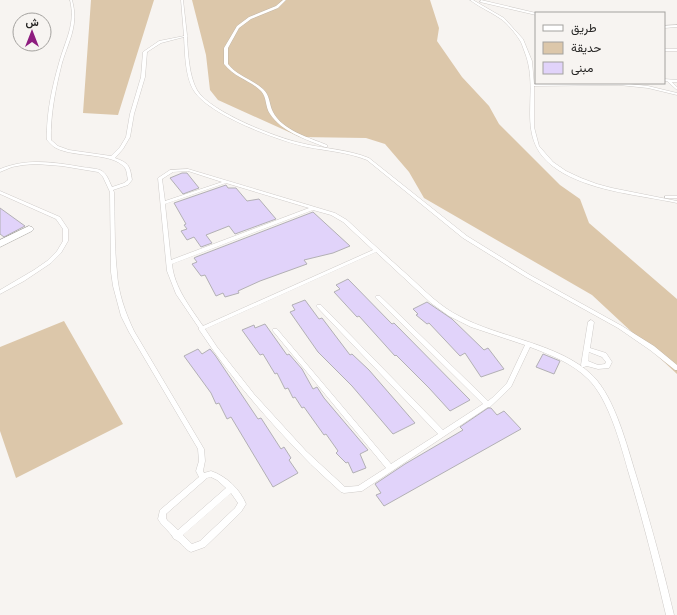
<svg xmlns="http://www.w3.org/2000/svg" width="677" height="615" font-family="Ubuntu,Vazirmatn,sans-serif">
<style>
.green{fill:#dcc7aa}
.building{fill:#e1d3fa;stroke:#b2b0b4}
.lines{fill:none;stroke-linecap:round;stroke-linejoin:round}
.service-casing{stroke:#a6a3a0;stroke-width:0.5}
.minor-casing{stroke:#a6a3a0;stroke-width:1}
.service{fill:#fff;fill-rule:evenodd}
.minor{fill:#fff;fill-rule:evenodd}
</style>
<rect width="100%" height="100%" fill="#f7f4f1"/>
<path class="green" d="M91,0H154L118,115L83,113Z
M192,0H430L439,28L437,41L462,77L489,106L499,124L560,185L580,199L589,223L677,299V374L592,295L424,198L409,172L385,144L366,138L300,137L218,100L210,90L206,55Z
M64,321L123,424L16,478L0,431V347Z"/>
<path class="building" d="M182,173H187L199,188L183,194L170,178Z
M226,185L228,188H236L247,201L259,199L276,219L235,234L229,226L206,235L212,243L201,247L194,237L187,240L181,231L187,229L184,225L186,224L174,203Z
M0,208L25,226L4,237L0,234Z
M313,212L350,246L333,253L304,260L307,264L260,281L238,291L239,293L225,297L223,293L216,296L205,275L201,276L192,264L197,262L194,258L196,257Z
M348,279L392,324L394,323L470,400L450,411L429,388L396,355L395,356L359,316L357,317L334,292L340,289L336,285Z
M305,300L319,319L322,318L350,355L352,354L369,370L415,423L393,434L352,386L318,352L290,312L295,310L292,305Z
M427,302L452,319L484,350L488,348L504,369L481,377L465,353L460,356L429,323L427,324L416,315L418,314L413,309Z
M265,324L287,355L289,354L302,369L313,389L317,387L324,398L368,450L360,454L366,468L353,473L348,462L346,463L336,453L338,451L326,434L324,435L304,407L302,408L295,397L293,398L288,388L285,389L277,373L275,374L263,354L260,355L242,330L254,325L255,328Z
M198,349L202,354L210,349L215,355L258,419L261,418L281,449L284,447L291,458L289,460L298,473L273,487L231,417L227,419L219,403L216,404L211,393L184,356Z
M543,354L560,361L554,374L536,367Z
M488,408H491L497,415L504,411L521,429L384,506L376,495L381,493L375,484L405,464L463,430L460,427Z"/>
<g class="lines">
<defs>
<path id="service" d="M70,0H72C79,25 69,40 62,63C56,87 50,115 51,140L58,146L69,150L111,156L120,147L126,137L130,114L141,77L143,52L159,41L184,36L181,0H183L187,35L188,36L187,37C188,53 189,76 197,90C210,112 277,138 301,143C324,149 347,149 369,158L467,236L530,275L622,326L654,346L677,365V370H675L650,350L618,328L526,277L463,238L367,160C347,152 327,151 307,147C279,141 209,115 194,91C185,77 185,53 184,37L161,43L147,52L145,77L134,114L130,137L123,149L115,158C129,163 130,166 132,180L128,185L113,190L114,192C115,218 114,245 117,272C118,292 125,312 134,331L204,449L205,461L203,471L204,473L211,471C226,476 240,489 246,504L241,512L205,547L191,552C184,549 181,541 174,539C170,531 162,527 158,519L160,510L199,477L196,471L199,461L198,449L129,332L121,316L113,286L111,272L110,192L103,177L98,172L62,166L36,164L23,165L12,167L0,172V169C27,158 53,162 82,167C87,168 95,168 100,170C107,173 109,181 112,187L124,183L128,180C127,176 127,171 125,168C113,152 75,158 56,148C53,147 50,143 47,140C46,115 52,87 59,63C65,40 76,25 70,0ZM211,477L217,480L226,488L178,530L167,520L166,518V514L207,478ZM231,493L238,503L235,508L200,541L192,544L183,535Z
M283,0H286L278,8L251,19L239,28L228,48V64C237,76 252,79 263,89C270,95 269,104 273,112C282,130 310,138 327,145V147H325C305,139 282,132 270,114C265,107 267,97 261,91C250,80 235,78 224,64V48L237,26L249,17L276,6Z
M470,0H473L504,18L523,39L532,61L534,84L620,83L648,86L677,93V95L648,88L619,85L534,86V127L539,146L553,162L566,171L581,178L597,184L612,188L677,201V203C639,195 597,192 563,173C509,142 542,97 525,53C523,48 522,43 519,39C516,34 506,22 501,19C491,12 479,7 470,0Z
M481,0L536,13V15L480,2Z
M677,25V27L664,28V26Z
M664,49H677V51H664Z
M664,79L677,80V82H672L677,87V90L667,81H664Z
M188,169L335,213L347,220C368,240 390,259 412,279C426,292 441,307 459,316C499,338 560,343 593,376C615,398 627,446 636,475C650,521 663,568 674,615H666C655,568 643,520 629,474C621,446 609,399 588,379C572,363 551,355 530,347L511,387L490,407H488L362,491L344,493L341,492C328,480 314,468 301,454C264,416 229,375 200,331L199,330V328L176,294L167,271L158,178L170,170ZM188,171L222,182L165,201L162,179L173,172ZM226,183L309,208L171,260L165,204ZM313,210L331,215L343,222L373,250L203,326C190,307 174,287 172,264ZM376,252L431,303L449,316L471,327L525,345L507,383L492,398L488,401L380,296H376L375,297L376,298L483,404L443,430L321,305H317L316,306L317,307L438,434L391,464L277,329H273L272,330L273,331L386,468L358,486L345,487L306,451L254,394L217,347L205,329Z
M0,191L60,217L68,229V241L61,253L51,263L24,281L0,294V290L34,270L47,261L57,251L63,241V229L56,219L0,194Z
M665,196H677V198H665Z
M591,320L594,322L590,348L606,353L612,362L609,368L598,369L587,366L584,367H582L581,365L588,322ZM589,352L602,357L606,362L605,364L598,365L588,361Z"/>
<path id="minor" d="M29,226L32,227L34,229L32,231L0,247V240Z"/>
</defs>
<use href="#service" class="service-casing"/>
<use href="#minor" class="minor-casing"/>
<use href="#service" class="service"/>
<use href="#minor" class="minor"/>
</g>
<rect x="535" y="12" width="130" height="72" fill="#f7f4f1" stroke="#a4a29f"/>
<rect x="543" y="25" width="20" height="6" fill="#ffffff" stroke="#a4a29f"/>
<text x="571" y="32" font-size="12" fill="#272625">طريق</text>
<rect x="543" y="42" width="20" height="12" fill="#dcc7aa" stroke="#a4a29f"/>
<text x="571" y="52" font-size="12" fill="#272625">حديقة</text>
<rect x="543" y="62" width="20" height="12" fill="#e1d3fa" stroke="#a4a29f"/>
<text x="571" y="72" font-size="12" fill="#272625">مبنى</text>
<g transform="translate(32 32)"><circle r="19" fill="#f7f4f1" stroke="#a4a29f"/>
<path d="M0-3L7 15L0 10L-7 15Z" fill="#8e1d7f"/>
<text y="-6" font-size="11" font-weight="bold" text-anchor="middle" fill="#272625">ش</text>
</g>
</svg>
